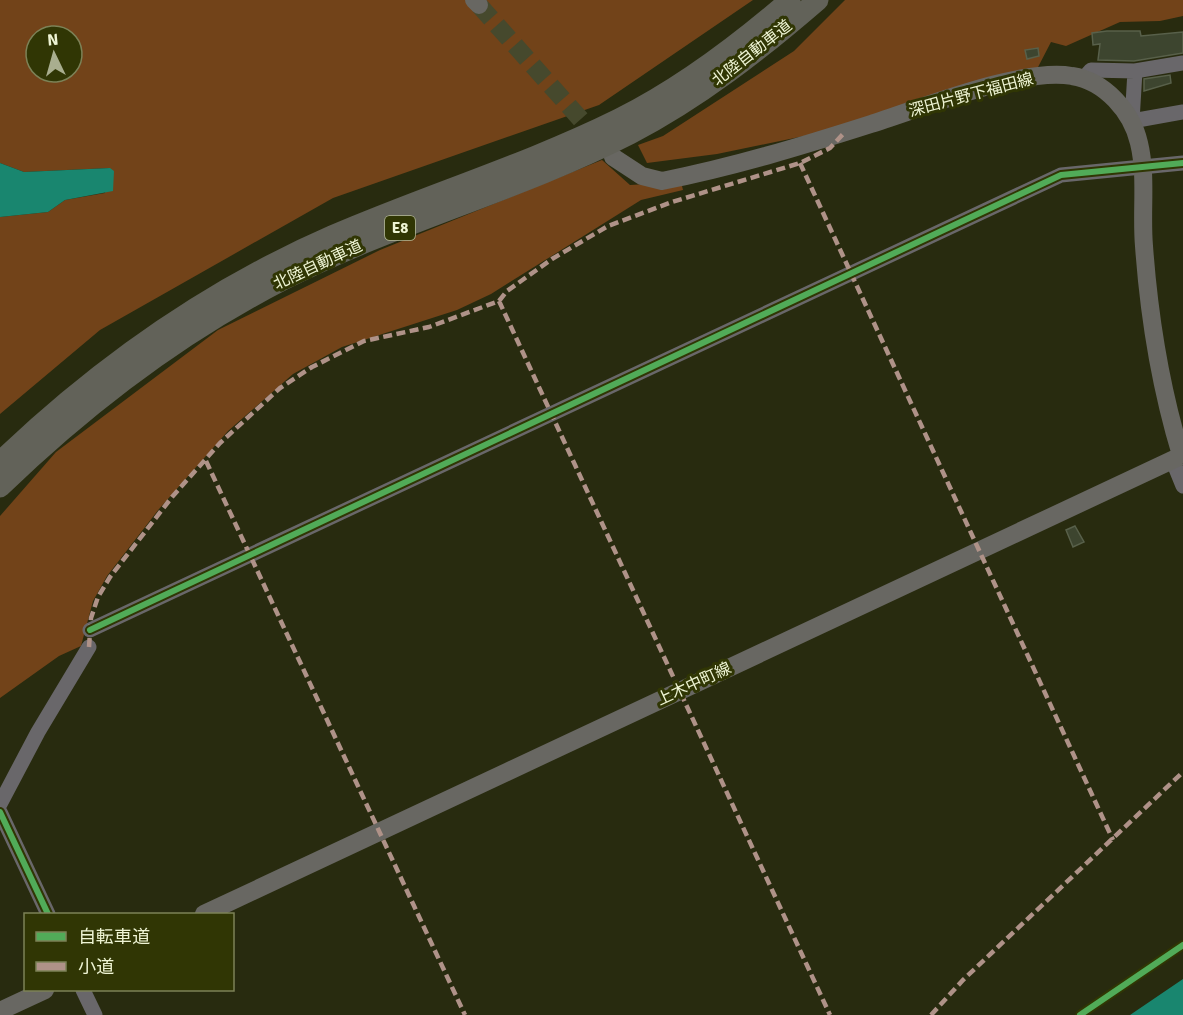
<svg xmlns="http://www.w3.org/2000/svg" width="1183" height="1015" font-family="Signika,'Noto Sans JP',sans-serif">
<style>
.green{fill:#724319;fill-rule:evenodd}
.water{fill:#19866f}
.building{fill:#3d452f;stroke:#58604a;stroke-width:1.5}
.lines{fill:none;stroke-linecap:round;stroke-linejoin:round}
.major-tunnel{stroke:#46492d;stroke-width:18;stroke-dasharray:18 9;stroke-linecap:butt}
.minor{stroke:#69676a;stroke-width:15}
.major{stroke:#686762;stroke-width:18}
.highway{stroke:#626259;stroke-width:21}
.quiet{stroke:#af9288;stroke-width:4.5;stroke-dasharray:9 4.5;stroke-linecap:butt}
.cycleway-casing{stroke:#303604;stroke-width:10}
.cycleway{stroke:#51ab58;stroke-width:6}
.labels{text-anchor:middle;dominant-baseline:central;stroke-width:6;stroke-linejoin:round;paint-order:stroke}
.shield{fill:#303604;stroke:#b5bb96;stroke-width:1.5}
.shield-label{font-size:15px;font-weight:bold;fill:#eef4d4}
.street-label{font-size:16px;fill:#eef4d4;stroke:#303604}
</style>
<rect width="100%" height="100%" fill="#282b0f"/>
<path class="green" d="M0,0H753L599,105L333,198L100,330L0,414V217L48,212L65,200L105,193L110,168L24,172L0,163ZM36,36H72V72H36Z
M845,0H1183V16L1160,21L1120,22L1066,46L1051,42L1036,71L809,135L717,154L647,163L638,145L663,136L794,51Z
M602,160L630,185L681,182L683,190L641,200L491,294L457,310L342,347L293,374L228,431L159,509L107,576L93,601L81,646L59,656L0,698V516L56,452L218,330L380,250Z"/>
<path class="water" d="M0,163L24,172L110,168L114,171L113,191L65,200L48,212L0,217Z
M1183,979V1015H1130Z"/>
<path class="building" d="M1107,31H1140L1141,36L1183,32V53L1134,61L1098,60L1100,44L1093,45L1092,33Z
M1038,48L1039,56L1027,59L1025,50Z
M1170,75L1171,83L1144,91V79Z
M1075,526L1084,542L1073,547L1066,530Z"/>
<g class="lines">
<path class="major-tunnel" d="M479,5L600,141"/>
<path class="minor" d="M1135,71L1132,121L1183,112
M1083,79L1091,70L1135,71L1183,63
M1172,459L1183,486
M90,630L1061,175L1183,163
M0,804L38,732L89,647
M0,812L48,914
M83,990L95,1015"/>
<path class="major" d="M474,0L479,5
M613,157L642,176L662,181C733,167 802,146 871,124C922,108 1022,67 1072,76C1105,81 1132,112 1139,143C1147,176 1141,212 1144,246C1149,316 1161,389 1181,455
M204,914L1183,455
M0,1011L45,990"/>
<path class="highway" d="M0,462C97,369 208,290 332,236C427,195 526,165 619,119C681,88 738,45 790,0
M0,487C85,405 177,334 283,280C395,223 518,191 630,134C699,98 759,51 818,0"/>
<path class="quiet" d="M800,163L1113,840
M499,301L830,1015
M206,461L465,1015
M89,647L91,618L98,597L110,577L172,497L220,443L280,388L312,367L364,341L429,327L499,301L507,291L552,259L608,226L672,202L800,163L830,148L844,133
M931,1015L963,980L1183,772"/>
<defs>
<path id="cycleway" d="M90,630L1061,175L1183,163
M0,812L48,914
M1080,1015L1183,945"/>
</defs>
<use href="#cycleway" class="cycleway-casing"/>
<use href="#cycleway" class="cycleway"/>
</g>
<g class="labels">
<rect class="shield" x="385" y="216" width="30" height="24" rx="4.5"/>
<g class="shield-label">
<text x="400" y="228">E8</text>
</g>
<g class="street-label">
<text transform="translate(752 53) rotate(-38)">北陸自動車道</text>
<text transform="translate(971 95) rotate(-15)">深田片野下福田線</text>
<text transform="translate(318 265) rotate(-25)">北陸自動車道</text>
<text transform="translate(694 684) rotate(-25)">上木中町線</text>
</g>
</g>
<rect x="24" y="913" width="210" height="78" fill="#303604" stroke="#7c8257" stroke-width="1.5"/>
<rect x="36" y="932" width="30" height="9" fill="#51ab58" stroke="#7c8257" stroke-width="1.5"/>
<text x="78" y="943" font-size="18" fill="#eef4d4">自転車道</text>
<rect x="36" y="962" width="30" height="9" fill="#af9288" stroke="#7c8257" stroke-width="1.5"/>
<text x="78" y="973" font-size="18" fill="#eef4d4">小道</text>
<g transform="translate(54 54) rotate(355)"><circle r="28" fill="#303604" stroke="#7c8257" stroke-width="1.5"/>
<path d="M0-4.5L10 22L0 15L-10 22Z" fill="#a9ae8f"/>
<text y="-9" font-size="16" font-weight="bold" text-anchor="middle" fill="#eef4d4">N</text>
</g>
</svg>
